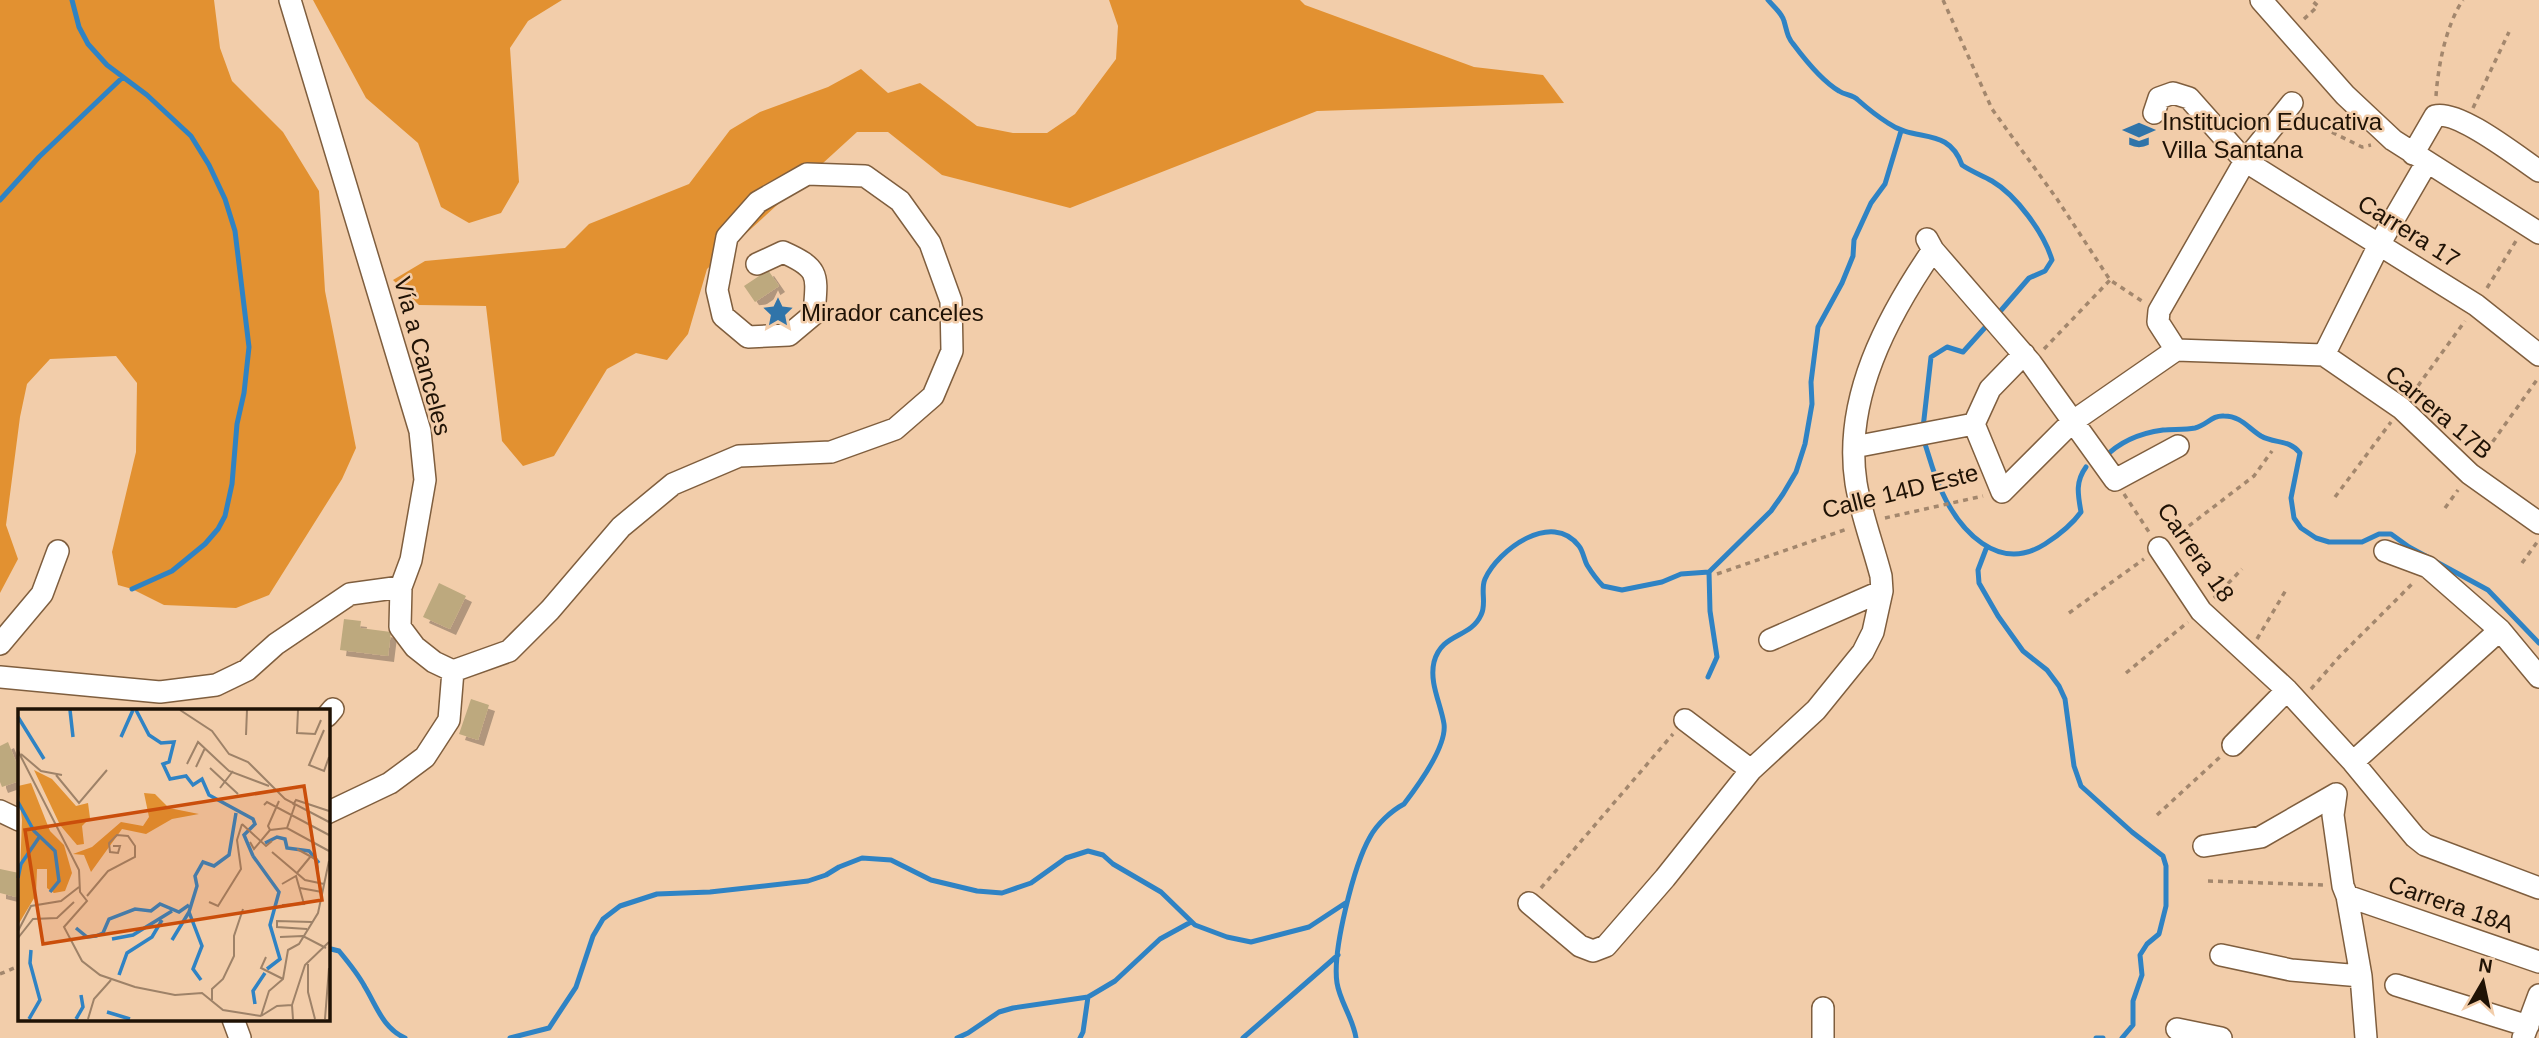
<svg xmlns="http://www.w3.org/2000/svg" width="2539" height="1038" font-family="Helvetica,sans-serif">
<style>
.green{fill:#e29131}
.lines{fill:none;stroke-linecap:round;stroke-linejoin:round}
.stream{stroke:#2f83c4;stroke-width:5}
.building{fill:#bda97e;filter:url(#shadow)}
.minor-casing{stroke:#7f5e3e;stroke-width:24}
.path{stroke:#a3876d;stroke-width:3.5;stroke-dasharray:5 5;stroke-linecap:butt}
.minor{stroke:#fff;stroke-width:21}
.labels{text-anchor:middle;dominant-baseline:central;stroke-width:5;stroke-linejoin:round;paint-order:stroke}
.poi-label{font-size:24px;fill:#1f1205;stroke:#f2cdaa;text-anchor:start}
.street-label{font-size:24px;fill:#1f1205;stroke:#f2cdaa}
.inset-river{fill:none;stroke:#2f83c4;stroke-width:3.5}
.inset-road{fill:none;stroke:#9e8268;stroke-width:2}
.view{fill:#ca4e0b;fill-opacity:0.15;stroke:#ca4e0b;stroke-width:3.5}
.inset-edge{fill:none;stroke:#1f1205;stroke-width:3.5}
</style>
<defs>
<filter id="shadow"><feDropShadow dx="6" dy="6" stdDeviation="0" flood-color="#0004"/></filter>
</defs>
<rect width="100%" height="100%" fill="#f2cdaa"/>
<path class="green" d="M0,0H214L220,48L232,81L283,132L319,191L325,291L356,448L342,479L269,595L236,608L164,605L132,589L118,585L112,552L136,452L137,383L116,356L50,359L27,384L20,417L6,525L18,559L0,593Z
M313,0H562L528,21L510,48L519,182L501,213L469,223L441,207L418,143L366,98Z
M1109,0H1300L1305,5L1474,67L1543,75L1564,103L1317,111L1070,208L942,175L888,132H857L707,269L688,334L667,360L636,353L607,369L554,456L523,466L502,441L486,306L419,305L393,280L425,261L565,248L589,224L689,184L730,130L760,112L828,87L861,69L888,93L920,83L977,126L1013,133H1047L1075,114L1116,59L1118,26Z"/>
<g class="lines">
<path class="stream" d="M72,0L79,27L88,44L107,65L147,95L191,136L209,165L225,199L235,231L249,347L244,393L237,424L232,484L225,516L218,529L205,544L172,571L132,589
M1768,0C1773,6 1782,13 1784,21C1787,31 1787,37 1794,45C1806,61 1822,81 1839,91C1845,95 1853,95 1858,100C1867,108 1877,116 1888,123C1916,143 1948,126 1962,165C1972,172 1982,175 1992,181C2016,195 2044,233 2052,260L2045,271L2029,278L1997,315
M0,200L39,157L123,77
M1923,428L1931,357L1947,347L1963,352L1990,322
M1923,438C1929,455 1933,473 1941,490C1959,530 1998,574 2045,544C2059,535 2071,526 2081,512C2078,495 2075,482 2086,467
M2104,458C2119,442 2141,433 2163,430C2173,429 2185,430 2195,428C2207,425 2212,415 2224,416C2241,416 2248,428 2261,436C2275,444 2289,439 2300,453L2291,498L2294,518L2301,528L2316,538L2329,542H2362L2379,534H2391L2409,547L2488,590L2539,643
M1986,549L1978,570L1979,583L1998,616L2023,651L2047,670L2059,686L2065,699L2074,766L2081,786L2132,832L2163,856L2166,866V906L2159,934L2147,944L2140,955L2142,975L2133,1001V1025L2122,1038
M1708,677L1717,657L1710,611L1709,572
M327,948L339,951C349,963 358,974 365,987C377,1007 383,1028 405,1038
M510,1038L549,1028L576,987L593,936L603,919L620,906L657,894L710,892L808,881L826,875L839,867L862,858L891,860L931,880L977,891L1002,893L1031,883L1066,858L1088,851L1103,855L1113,864L1161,892L1195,925L1227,937L1251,942L1309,927L1347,902
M957,1038L968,1033L999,1012L1013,1008L1088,997L1115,981L1160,939L1191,922
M1080,1038L1083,1032L1088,997
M1243,1038L1338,955
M1356,1038C1353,1018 1340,1002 1337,983C1332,951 1354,865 1370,837C1377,824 1391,811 1404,804C1417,787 1447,746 1444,724C1441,704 1429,683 1434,662C1442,632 1470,639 1481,615C1487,604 1480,590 1485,579C1498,550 1552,510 1579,546C1583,551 1584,559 1587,565C1592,573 1597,580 1603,586L1622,590L1662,582L1681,574L1709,572L1771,511L1783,494L1796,472L1805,444L1812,404L1811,382L1818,327L1842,283L1853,256L1854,240L1871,203L1885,184L1901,131
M2096,1038H2103"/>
</g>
<path class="building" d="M768,270L779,286L755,302L744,286Z
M439,583L466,596L450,629L423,617Z
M344,619L361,621L360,628L391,632L388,656L340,650Z
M471,699L489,705L478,740L459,734Z
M8,742L19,769V781L2,787L0,782V746Z
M0,869L19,873L16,897L0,893Z"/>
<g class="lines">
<defs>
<path id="minor" d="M290,0L420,431L425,480L411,560L401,587L400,627L415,647L434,662L453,671L449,720L425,757L390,783L327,813
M2261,0L2345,95L2393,140L2539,233
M2154,113L2159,98L2173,93L2189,98L2245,161L2476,305L2539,355
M2413,154L2435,116C2458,109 2518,157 2539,171
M1927,239L1933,250L2031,363L2115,480L2178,446
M2176,350L2324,355L2401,408L2470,474L2539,523
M2176,350L2158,322L2159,311L2245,161L2292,103
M2024,354L1990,389L1974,424L2002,492L2072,422L2176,350
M2324,355L2380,243L2427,162
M1854,447L1974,424
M2159,548L2201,611L2287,690L2353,762L2415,837L2425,845L2539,888
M2385,551L2428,567L2500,630L2539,677
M1770,640L1882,591
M0,644L42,594L58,551
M453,671L509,651L550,610L621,527L673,484L739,456L831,452L895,429L933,396L952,351L951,301L930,243L900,201L865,176L807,174L758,202L727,237L717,290L723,316L748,337L789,335L814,314C817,275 821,269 783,252L757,264
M0,677L160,692L216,685L247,670L276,644L350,594L401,587
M327,716L333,709
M1685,720L1751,770
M2233,745L2287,690
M2353,762L2500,630
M2336,794L2333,815L2343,886L2347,896L2361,976L2366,1038
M0,811L19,820
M2204,846L2261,837L2336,794
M2347,896L2539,962
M1529,903L1580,946L1593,951L1606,946L1665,878L1751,770L1816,710L1863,652L1873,632L1882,591L1881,576C1873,545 1861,514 1856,483C1843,399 1887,317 1933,250
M2221,955L2291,970L2361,976
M2396,985L2528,1026
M1823,1008V1038
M233,1019L240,1038
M2177,1029L2221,1038
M2523,1038L2539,995"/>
</defs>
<use href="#minor" class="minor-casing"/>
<path class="path" d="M1943,0L1992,109L2057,199L2110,280L2142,301
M2304,19L2318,6L2311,0
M2436,96C2438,66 2446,25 2463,0
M2473,108L2509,32
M2305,119L2362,147L2371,145
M2487,288L2516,241
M2044,349L2110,280
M2412,394L2465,321
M2481,458L2539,377
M2124,494L2149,532
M2335,497L2391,422
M2445,508L2458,490
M1885,518L1983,496
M2173,538L2254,476L2272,451
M2522,563L2538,541
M1717,574L1847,529
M2214,598L2242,569
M2069,613L2144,559
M2257,639L2286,590
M2126,673L2188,622
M2311,689L2340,656L2415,581
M2157,815L2220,757
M2208,881L2325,885
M1541,888L1673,734
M0,974L19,966"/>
<use href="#minor" class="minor"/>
</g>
<defs>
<symbol id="school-bare" viewBox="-9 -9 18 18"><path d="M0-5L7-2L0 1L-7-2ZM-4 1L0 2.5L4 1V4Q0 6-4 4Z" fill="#3074a9" stroke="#f2cdaa" stroke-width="2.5" paint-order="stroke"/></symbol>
<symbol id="sight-bare" viewBox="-9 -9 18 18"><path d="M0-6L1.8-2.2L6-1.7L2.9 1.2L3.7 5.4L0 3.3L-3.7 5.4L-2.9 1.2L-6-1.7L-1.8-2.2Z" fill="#3074a9" stroke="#f2cdaa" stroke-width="2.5" paint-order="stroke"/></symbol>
</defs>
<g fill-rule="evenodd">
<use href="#school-bare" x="2117" y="113" width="44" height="44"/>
<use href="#sight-bare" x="756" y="290" width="44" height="44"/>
</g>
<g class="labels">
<g class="poi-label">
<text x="2162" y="121">Institucion Educativa<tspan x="2162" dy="28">Villa Santana</tspan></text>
<text x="801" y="312">Mirador canceles</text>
</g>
<g class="street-label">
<text transform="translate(2409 231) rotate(32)">Carrera 17</text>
<text transform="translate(423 356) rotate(75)">Vía a Canceles</text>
<text transform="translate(2439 412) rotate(40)">Carrera 17B</text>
<text transform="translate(1900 491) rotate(-14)">Calle 14D Este</text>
<text transform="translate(2196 552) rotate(55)">Carrera 18</text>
<text transform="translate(2451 904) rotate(19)">Carrera 18A</text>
</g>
</g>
<g transform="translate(18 709)">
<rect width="312" height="312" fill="#f2cdaa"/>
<path d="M16,61L34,70L58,97L70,94L72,109L64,117L66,135L59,136L42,116ZM13,74L32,122L46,136L54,164L47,182L36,184L29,179V160H19L18,186L0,216L4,111L0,77ZM126,84L137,85L151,99L181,105L154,110L128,125L104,120L73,163L66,146L55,145L74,138L103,113L125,117L131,108Z" fill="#e29131"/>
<path class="inset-river" d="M52,1L55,28M118,1L131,26L143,34L156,33L151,53L145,55L152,70L168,67L175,76L184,70L191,86L235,110L237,115L226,126L235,147M0,8L26,50M103,28L115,1M0,93L16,122L37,142L41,172L32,183M247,134L259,128L267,130L269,139L291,142L301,154M235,147L261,183L252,216L262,250L249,260M0,169L3,155L22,127M58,219L69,228L78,227L85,224L91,210L117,200L133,202L142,195L161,203L171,196M94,230L115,226L154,202M154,231L171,203M101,266L109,244L134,228L144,211M183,271L175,260L184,237L171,203L179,177L177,167L185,153L196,157L211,146L218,104M237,295L235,282L247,264M89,303L112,310M11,310L22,291L12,254L13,241M58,310L65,298L63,286"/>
<path class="inset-road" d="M162,1L194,22L211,45L230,53L267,90L311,113M280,1L279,24L297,25L303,11M306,21L291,56L306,62L311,48M228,26L229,1M0,42L61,161L62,183L69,192L46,218L64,252L82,266L117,278L157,286L184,284L205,301L243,307M3,45L23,62L44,66M169,55L180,33L211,62L251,77M178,58L187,39M192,59L220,85M38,66L61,94L89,61M202,79L215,62M246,96L249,93L311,126M275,96L278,91L311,102M224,115L248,137L254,132M269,119L277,96M252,121L269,119L311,142M252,121L250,117L261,92M232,133L236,140L252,121M279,140L299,151L300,160M254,143L287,171L306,175M279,164L293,147M264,175L278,167L286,195L264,196M282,179L304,183M69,187L90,162L117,148V137L110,127L99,126L91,134L92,143L100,144L102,137H95M191,193L200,197L223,160L219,131L224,115M289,220L259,218V212L294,213M0,222L13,197L43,192L61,178M262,228L285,227L308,239M0,229L15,210L39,209L56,193M248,248L243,259L265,270M290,255V283L297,310M194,291V280L205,270L216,247V227L225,200M243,307L251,282L265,270L270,241L281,235L300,204L311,152M243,307L259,297L274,296M70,310L76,290L93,271M275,310L274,296L287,256L311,233M307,310L311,259"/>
<path class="view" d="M286,77L304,191L25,235L7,121Z"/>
<rect width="312" height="312" class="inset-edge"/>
</g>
<g transform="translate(2483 982) rotate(9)" stroke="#f2cdaa" stroke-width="5" paint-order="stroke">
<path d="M0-5L12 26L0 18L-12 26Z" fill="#1f1205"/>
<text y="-10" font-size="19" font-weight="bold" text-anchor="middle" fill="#1f1205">N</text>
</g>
</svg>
